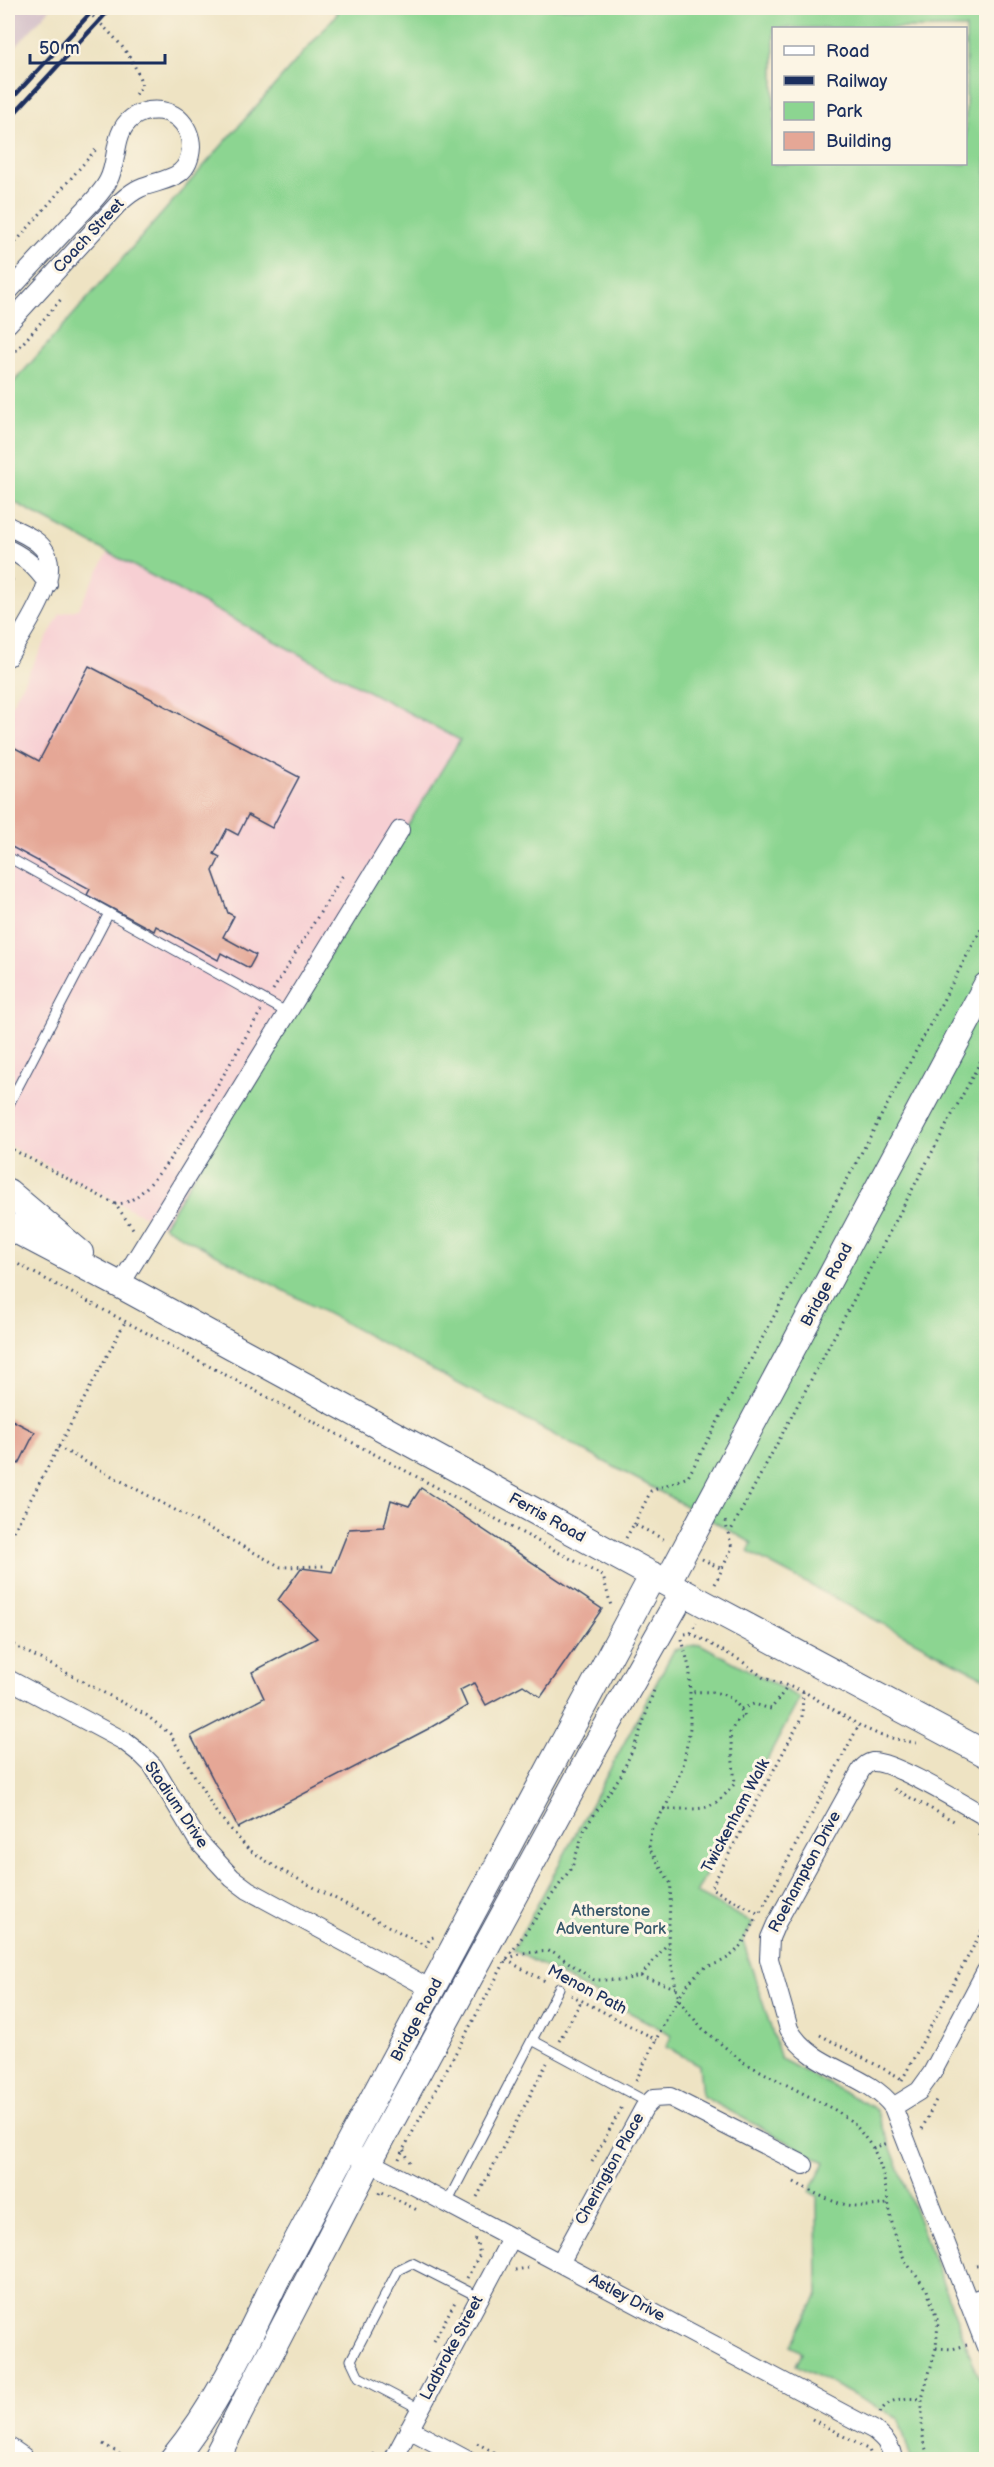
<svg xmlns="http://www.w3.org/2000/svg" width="994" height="2467" font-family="'Balsamiq Sans',sans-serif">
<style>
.built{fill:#f7cfd3}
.industrial{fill:#d2bdc7}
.green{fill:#8cd591;stroke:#548278;stroke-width:1.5;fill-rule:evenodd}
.building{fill:#e5a796}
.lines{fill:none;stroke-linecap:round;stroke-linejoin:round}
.lane-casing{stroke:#3b4a6d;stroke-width:11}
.street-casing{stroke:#3b4a6d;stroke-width:20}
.secondary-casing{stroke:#3b4a6d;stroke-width:28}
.path{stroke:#3b4a6d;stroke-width:3;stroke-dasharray:1.5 4.5;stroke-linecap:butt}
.lane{stroke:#fff;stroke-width:9}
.street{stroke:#fff;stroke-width:18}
.secondary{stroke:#fff;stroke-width:26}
.rail{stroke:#1b2f5e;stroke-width:4.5}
.labels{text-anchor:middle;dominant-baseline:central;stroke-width:6;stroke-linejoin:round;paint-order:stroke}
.street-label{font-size:16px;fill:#1b2f5e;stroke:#fcf5e5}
.park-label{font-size:16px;fill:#37586b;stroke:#fcf5e5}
</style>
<rect width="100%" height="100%" fill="#fcf5e5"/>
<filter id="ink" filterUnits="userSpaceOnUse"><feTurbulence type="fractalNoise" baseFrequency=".0167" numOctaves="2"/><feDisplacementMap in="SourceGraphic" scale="12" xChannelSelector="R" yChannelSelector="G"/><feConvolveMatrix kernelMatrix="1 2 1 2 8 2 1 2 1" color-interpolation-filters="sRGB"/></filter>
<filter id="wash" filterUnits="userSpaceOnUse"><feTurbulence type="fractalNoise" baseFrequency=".008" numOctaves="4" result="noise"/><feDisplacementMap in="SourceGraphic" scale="24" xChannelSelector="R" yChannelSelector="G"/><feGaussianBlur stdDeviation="1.35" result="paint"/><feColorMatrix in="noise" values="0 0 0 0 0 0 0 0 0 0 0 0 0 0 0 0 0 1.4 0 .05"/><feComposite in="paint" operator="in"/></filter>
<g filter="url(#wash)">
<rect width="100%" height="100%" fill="#eee3c3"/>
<path class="built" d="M108,553L460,740L163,1226L8,1145V711L60,614L78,609Z"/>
<path class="industrial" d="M8,8H51L8,55Z"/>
<path class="green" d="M332,8H986V1679L748,1552L752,1543L648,1485L163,1226L460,740L8,499V389L338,13ZM774,28H966V164H774Z
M700,1644L800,1698L696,1893L753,1923L743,1941L781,2059L876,2109L986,2396V2459H911L899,2419L796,2365L802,2352L791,2346L818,2295L817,2196L810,2192L825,2162L702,2096L699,2065L666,2047L672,2035L513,1950L674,1650Z"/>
<g id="blocks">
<path class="building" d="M89,666L299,777L272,828L248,815L238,835L227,829L214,854L220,857L213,871L228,913L234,916L223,937L256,955L249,968L221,953L218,960L156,926L154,931L87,895L90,889L8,845V744L39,761Z
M8,1418L35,1432L19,1464L8,1458Z
M421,1488L602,1609L541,1697L523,1685L486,1705L474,1683L460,1690L467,1706L428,1729L238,1828L191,1736L264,1698L252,1672L317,1638L278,1600L301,1568L332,1572L349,1529L384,1527L391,1500L409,1506Z"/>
</g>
</g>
<g filter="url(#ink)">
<use href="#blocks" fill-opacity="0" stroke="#3b4a6d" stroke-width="1.5"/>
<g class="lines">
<defs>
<path id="lane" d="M8,857L288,1013
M8,1106L109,913
M532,2040L649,2103
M447,2203L559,1988
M420,2409L359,2377L351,2360L398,2270L412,2263L479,2297"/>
<path id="street" d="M8,292C30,268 53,243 76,219C87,207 101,195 108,181C119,161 112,133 132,118C145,108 165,108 178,118C186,125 191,136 191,147C189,181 164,178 140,188C131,192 125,198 118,204L8,324
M8,526C19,532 34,537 43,548C65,575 22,632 8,657
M8,549C26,558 36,567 48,584
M120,1285L400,830
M8,1679L124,1741L142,1755L153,1766L198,1841L232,1878L248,1890L433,1990
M986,1817C965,1805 892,1760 872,1762C867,1763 864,1766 861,1770L776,1924L770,1938L769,1959L789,2029C811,2070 866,2071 893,2107L986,2347
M893,2107L919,2091L932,2073L986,1971
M360,2157L874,2430C885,2439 891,2445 893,2460
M560,2263L644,2108L654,2098L670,2097L804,2165
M969,2302L986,2296
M409,2429L467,2460
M393,2460L512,2237"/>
<path id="secondary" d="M8,1192L80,1253
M8,1226L120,1285L705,1604L986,1754
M667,1583L986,986
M8,2451L21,2460
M172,2460C217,2406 246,2343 276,2280L653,1575
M215,2460L369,2162L590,1756L683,1592"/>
</defs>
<use href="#lane" class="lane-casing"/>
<use href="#street" class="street-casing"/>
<use href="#secondary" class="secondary-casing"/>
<path class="path" d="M84,8C109,32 133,51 142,86L134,96
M8,251L98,147
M8,360L63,297
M8,592L12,580L8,571
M273,990L343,875
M8,1147L115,1204L134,1230
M115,1204C119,1204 125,1203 129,1201C166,1184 236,1051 261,1011
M8,1259L603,1576L611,1606
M58,1447L281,1567L325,1566
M634,1524L651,1491L688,1477L986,920
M729,1534L986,1051
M626,1538L634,1524L667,1541
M8,1542L125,1322
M702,1559L722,1569
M715,1584L732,1548L725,1521
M691,1633L743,1662L764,1678L803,1691L862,1727L882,1736L916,1743
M685,1634L691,1633L696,1622
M682,1639L690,1671V1728L683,1766L667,1804L651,1830L649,1848L671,1884L668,1943L676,1988L679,1999L687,2011L703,2029L743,2062L835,2110L854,2123L873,2148L878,2159L883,2174L894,2234L905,2261L927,2290L938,2322L936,2348L922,2399V2428L924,2444L930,2460
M8,1642L146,1715L170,1734L216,1812L248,1849L277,1868L426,1946L430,1938L434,1937
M741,1709L754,1704L771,1709L788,1686
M894,1789L954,1821
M663,1809C701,1808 710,1815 735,1783L730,1732L738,1719L745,1717C732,1691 717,1691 690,1692
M978,1834L986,1839
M764,1905L859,1725
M761,1911L759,1914L711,1888L802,1717L803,1691
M507,1959L522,1953L552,1951L594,1980H623L640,1976L676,1988
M506,1960L547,1982
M641,1976L668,1943
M571,1995L657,2040
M820,2035L899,2077L903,2081
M559,2041L582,2000
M636,2080C650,2053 677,1991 699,1972C706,1965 716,1965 724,1960C740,1952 749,1933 757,1917
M902,2080L986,1923
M922,2129L936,2100
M404,2148L506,1960L572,1867L585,1828L621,1775L638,1738L655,1687
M873,2148L888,2143
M399,2159L403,2149L410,2162
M592,2162L623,2105
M794,2182C829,2201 846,2211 887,2204
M379,2194L380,2191L419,2211
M477,2197L547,2063
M976,2266L986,2265
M515,2270L528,2268
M467,2278L480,2254L476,2240L473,2239
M434,2341L456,2300
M936,2348L952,2349L967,2345
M880,2413C888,2397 906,2398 922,2399
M812,2419L869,2450L873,2460
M477,2443L507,2460
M103,2444L131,2460
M371,2460L376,2451"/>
<use href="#lane" class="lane"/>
<use href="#street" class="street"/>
<use href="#secondary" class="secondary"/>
<path class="rail" d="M8,103L95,8
M8,120L111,8"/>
</g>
</g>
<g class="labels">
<g class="street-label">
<text transform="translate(89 236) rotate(-47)">Coach Street</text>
<text transform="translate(827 1285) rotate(-62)">Bridge Road</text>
<text transform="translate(547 1518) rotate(29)">Ferris Road</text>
<text transform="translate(176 1805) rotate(56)">Stadium Drive</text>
<text transform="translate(736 1816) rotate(-62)">Twickenham Walk</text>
<text transform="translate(805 1872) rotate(-62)">Roehampton Drive</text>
<text transform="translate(587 1990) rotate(28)">Menon Path</text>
<text transform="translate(417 2020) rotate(-62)">Bridge Road</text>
<text transform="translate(610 2169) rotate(-61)">Cherington Place</text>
<text transform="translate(627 2298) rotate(28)">Astley Drive</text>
<text transform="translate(452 2348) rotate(-62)">Ladbroke Street</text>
</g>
<g class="park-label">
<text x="611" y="1911">Atherstone<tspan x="611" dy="18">Adventure Park</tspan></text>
</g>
</g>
<rect width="994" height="2467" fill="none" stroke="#fcf5e5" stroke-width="30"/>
<rect x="772" y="27" width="195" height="138" fill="#fcf5e5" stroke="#a2a6af" stroke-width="1.5"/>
<rect x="784" y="46" width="30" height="9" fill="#ffffff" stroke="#a2a6af" stroke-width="1.5"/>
<text x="826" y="57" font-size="18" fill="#1b2f5e">Road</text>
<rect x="784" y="76" width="30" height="9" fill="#1b2f5e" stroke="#a2a6af" stroke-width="1.5"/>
<text x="826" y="87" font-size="18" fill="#1b2f5e">Railway</text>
<rect x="784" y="102" width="30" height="18" fill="#8cd591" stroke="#a2a6af" stroke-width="1.5"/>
<text x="826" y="117" font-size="18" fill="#1b2f5e">Park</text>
<rect x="784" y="132" width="30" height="18" fill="#e5a796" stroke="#a2a6af" stroke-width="1.5"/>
<text x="826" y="147" font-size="18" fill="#1b2f5e">Building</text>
<path d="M30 54v9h135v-9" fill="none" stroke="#1b2f5e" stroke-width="3"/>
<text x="39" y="54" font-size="18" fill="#1b2f5e" stroke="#fcf5e5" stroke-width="4.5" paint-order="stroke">50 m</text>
</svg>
